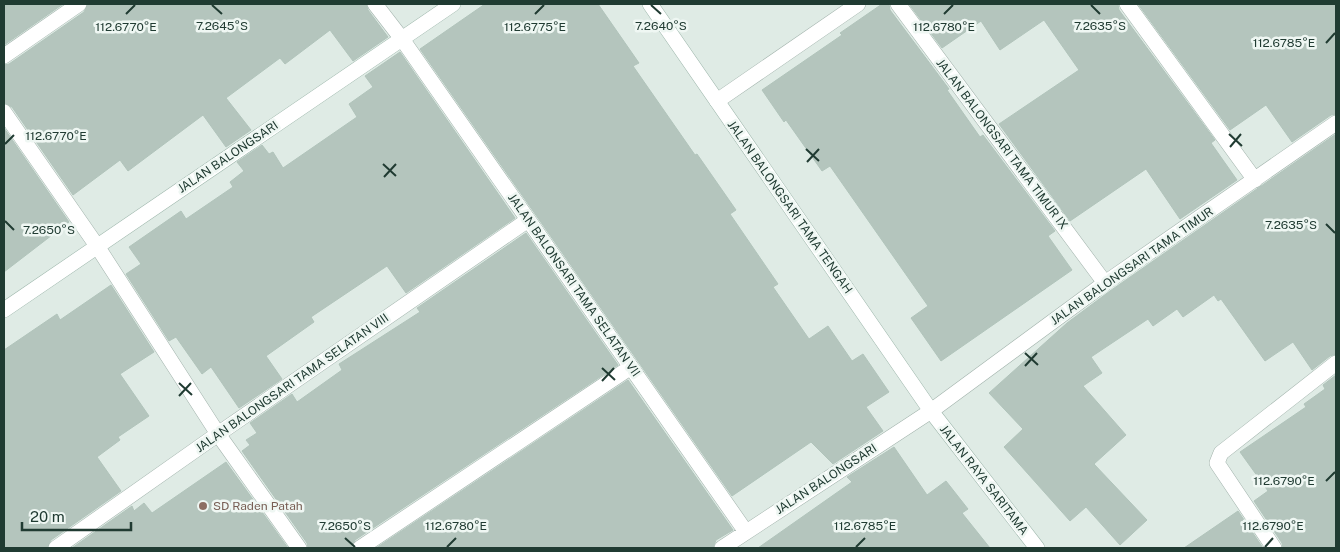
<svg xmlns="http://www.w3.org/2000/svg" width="1340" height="552" font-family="'Public Sans',sans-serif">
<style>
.building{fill:#b4c5bd;stroke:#b1c4bb}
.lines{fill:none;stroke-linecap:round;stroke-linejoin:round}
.street-casing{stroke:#a2b3ac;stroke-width:16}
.secondary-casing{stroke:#9eb7ac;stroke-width:16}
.street{stroke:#fff;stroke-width:15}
.secondary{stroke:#fff;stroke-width:15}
.ticks{fill:none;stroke:#203b32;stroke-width:2}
.education-dot{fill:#8d6e63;stroke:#eff7f3;stroke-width:2}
.labels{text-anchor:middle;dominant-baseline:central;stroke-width:5;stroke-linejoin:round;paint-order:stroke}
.street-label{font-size:12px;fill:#203b32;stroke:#eff7f3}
.education-label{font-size:12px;fill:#785e54;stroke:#eff7f3;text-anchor:start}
.ticks-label{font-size:12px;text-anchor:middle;fill:#203b32;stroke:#eff7f3;stroke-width:5;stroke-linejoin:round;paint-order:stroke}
</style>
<rect width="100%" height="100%" fill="#dfebe5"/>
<path class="building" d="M4,4H63L4,45Z
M88,4H366L368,10L388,37L353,61L330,30L285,64L280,58L226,98L251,130L226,147L203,115L128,171L120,160L73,195L12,107L4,103V65L9,64L84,12Z
M485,4H598L639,63L633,66L695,155L697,154L736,210L730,214L778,284L773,287L809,339L828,326L852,361L863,354L889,392L866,407L883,431L833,464L811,442L732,496L420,49Z
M882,4H889L890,10L949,89L947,90L980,137L983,135L1055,231L1048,236L1072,270L941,361L911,318L928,306L830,166L822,171L786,120L784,122L762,90L842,35L840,33Z
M909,4H1118L1119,10L1215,140L1211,143L1237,180L1180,219L1146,169L1070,221L999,124L1079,70L1044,20L1000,50L981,21L942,48Z
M1138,4H1336V114L1331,115L1292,142L1266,105L1230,130Z
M400,52L515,218L406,293L387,266L311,317L314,322L266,356L282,379L239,408L211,367L202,374L176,337L169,341L126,274L141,264L129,247L181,211L186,219L233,187L230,182L244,171L237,162L262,145L269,154L273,152L283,168L357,117L349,104L373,87L365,76Z
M4,128L69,222L4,272Z
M1336,134V354L1330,356L1312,370L1293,342L1265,361L1221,299L1218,301L1214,295L1183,317L1177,309L1153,326L1148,319L1091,357L1102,373L1083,386L1126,435L1094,464L1147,520L1120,545L1086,507L1070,521L1004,447L1023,429L989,393L1067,323L1110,291Z
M526,233L618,365L355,540L351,548H308L307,543L242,451L250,445L246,440L257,433L250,423L292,394L297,402L342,370L339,364L420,312L417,308Z
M111,285L154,352L120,374L149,416L118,437L120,440L97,457L121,491L51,540L47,548H4V350L57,314L60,320Z
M1336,375V548H1283L1282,543L1254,501L1268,491L1240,452L1306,407L1304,404L1325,389L1323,385Z
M628,380L733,530L716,540L713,548H376Z
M894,447L927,495L946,481L968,509L962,513L990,548H758L852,482L847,477Z
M226,462L288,548H72L132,506L134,511L144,503L152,513Z
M1238,511L1263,548H1184Z"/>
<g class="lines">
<defs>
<path id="street" d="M375,4L402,39L746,532
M898,4L1105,283
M1127,4L1255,180
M4,56L79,4
M717,101L858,4
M4,112L97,246L218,434L299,548
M56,548L218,434L528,220
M360,548L631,367
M722,548L931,411L1105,283L1336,123
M1274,548L1217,463L1221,453L1336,363"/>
<path id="secondary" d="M650,4L931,411L1037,548
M4,310L453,4"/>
</defs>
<use href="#street" class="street-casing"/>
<use href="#secondary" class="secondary-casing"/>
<use href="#street" class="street"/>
<use href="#secondary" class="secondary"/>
</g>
<path class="ticks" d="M212,5L222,14M651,5L661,14M1091,5L1100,14M126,14L135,5M535,14L544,5M944,14L953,5M1326,43L1335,33M1229,134L1242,146M5,144L14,135M1230,147L1241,134M806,149L819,161M807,162L819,149M383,164L396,176M384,177L396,164M5,221L14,230M1326,224L1335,233M1025,353L1038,365M1025,366L1037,353M602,368L615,380M602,381L614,368M179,383L192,395M179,396L191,383M1326,481L1335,472M345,538L355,547M447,547L456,538M856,547L865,538M1265,547L1273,538"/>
<circle class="education-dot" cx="203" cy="506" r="5"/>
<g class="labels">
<g class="street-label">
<text transform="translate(1002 144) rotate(53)">JALAN BALONGSARI TAMA TIMUR IX</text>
<text transform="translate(228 157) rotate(-34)">JALAN BALONGSARI</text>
<text transform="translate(790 207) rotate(55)">JALAN BALONGSARI TAMA TENGAH</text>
<text transform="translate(1132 266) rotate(-35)">JALAN BALONGSARI TAMA TIMUR</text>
<text transform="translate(574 285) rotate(55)">JALAN BALONSARI TAMA SELATAN VII</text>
<text transform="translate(292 383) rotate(-35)">JALAN BALONGSARI TAMA SELATAN VIII</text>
<text transform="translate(826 479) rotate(-33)">JALAN BALONGSARI</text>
<text transform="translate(984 480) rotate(52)">JALAN RAYA SARITAMA</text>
</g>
<g class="education-label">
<text x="213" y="506">SD Raden Patah</text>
</g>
</g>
<g class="ticks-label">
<text x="222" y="30">7.2645°S</text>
<text x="661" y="30">7.2640°S</text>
<text x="1100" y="30">7.2635°S</text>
<text x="944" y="31">112.6780°E</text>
<text x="126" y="31">112.6770°E</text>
<text x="535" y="31">112.6775°E</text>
<text x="1284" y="47">112.6785°E</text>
<text x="56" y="140">112.6770°E</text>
<text x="1291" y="229">7.2635°S</text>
<text x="49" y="234">7.2650°S</text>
<text x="1284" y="485">112.6790°E</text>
<text x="456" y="530">112.6780°E</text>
<text x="865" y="530">112.6785°E</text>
<text x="1273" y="530">112.6790°E</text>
<text x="345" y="530">7.2650°S</text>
</g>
<rect width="1340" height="552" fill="none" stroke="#203b32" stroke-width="10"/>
<path d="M22 522v8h109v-8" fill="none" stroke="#203b32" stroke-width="2.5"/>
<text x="30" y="522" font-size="15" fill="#203b32" stroke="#eff7f3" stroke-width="4" paint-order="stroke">20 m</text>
</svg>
